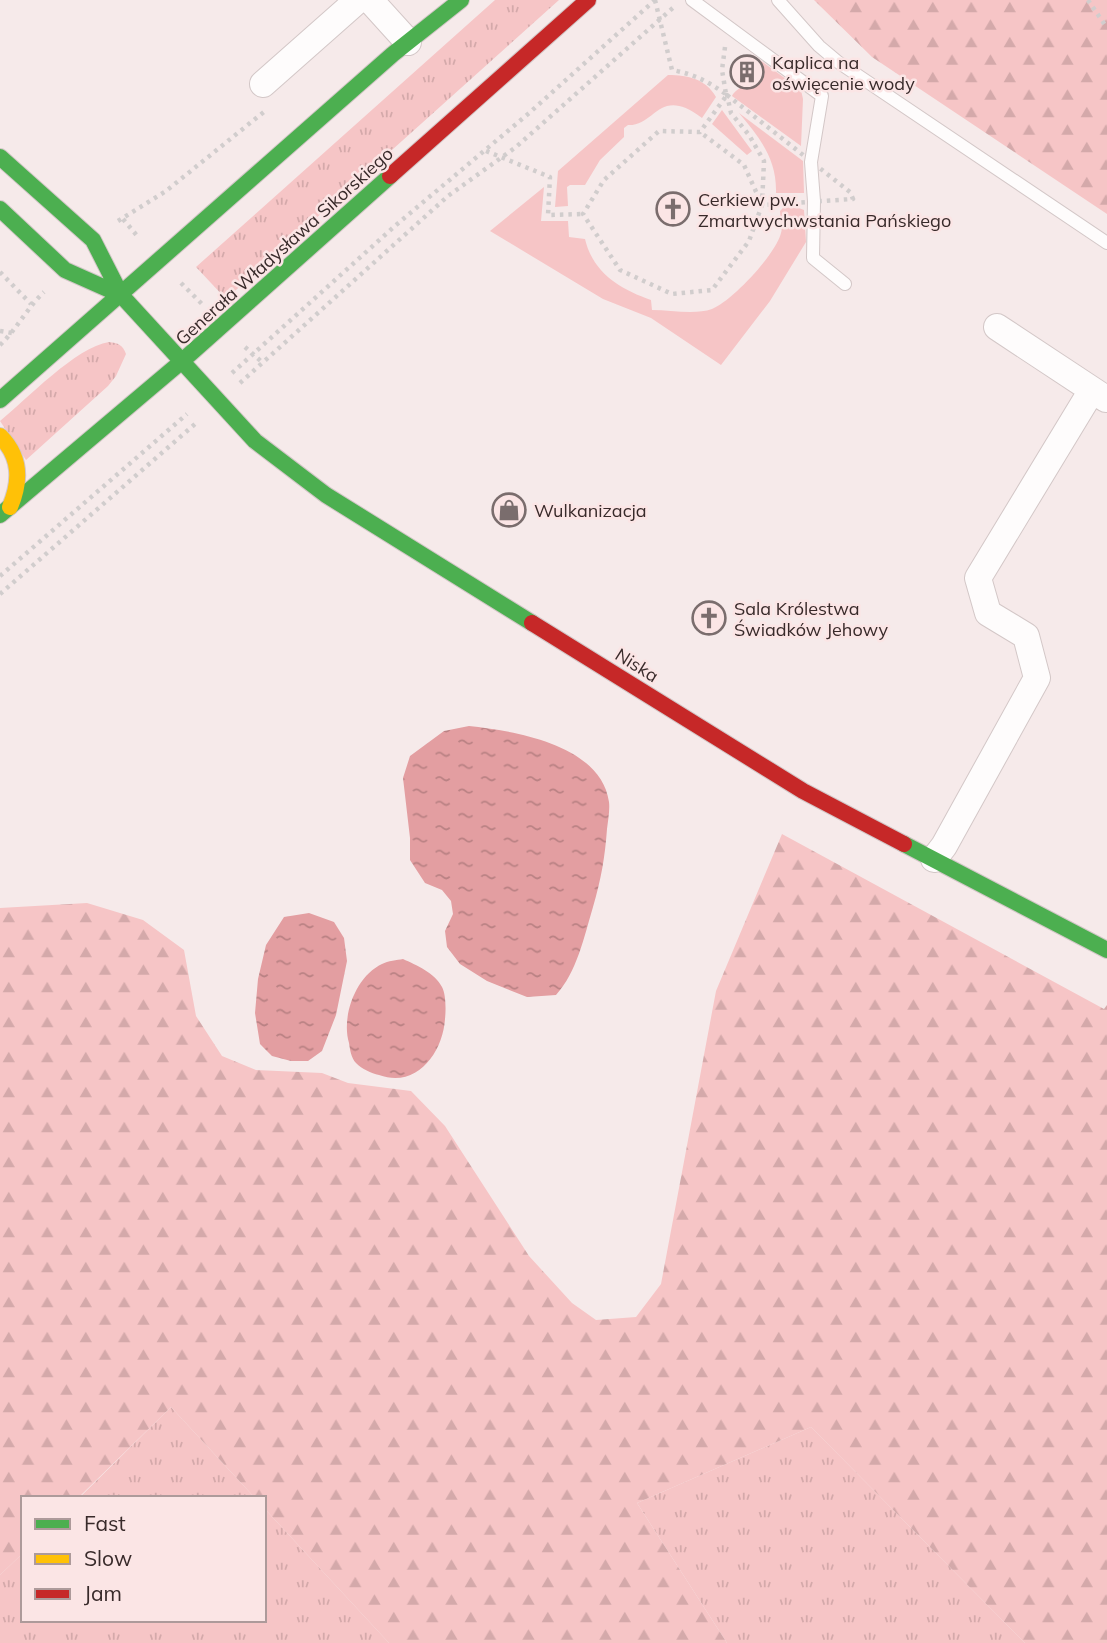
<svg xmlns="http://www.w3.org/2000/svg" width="1107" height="1643" font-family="Mulish,sans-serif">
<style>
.grass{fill:url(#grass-tufts)}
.forest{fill:url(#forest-firs)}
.green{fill:#f6c5c6}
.water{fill:url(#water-ripples)}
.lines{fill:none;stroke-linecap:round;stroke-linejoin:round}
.lane-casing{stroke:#d3c7c7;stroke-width:14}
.street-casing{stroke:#d3c7c7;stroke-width:28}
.fast-casing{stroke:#d3c7c7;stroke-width:18}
.slow-casing{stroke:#d3c7c7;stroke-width:18}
.jam-casing{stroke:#d3c7c7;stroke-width:18}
.path{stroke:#d1cdcd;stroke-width:4.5;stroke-dasharray:3.5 5;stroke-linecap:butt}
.lane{stroke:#fefcfc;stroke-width:12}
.street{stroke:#fefcfc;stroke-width:26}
.fast{stroke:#4caf50;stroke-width:16}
.slow{stroke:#ffc107;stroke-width:16}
.jam{stroke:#c62828;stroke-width:16}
.labels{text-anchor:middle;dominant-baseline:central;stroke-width:5;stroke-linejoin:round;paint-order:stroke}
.poi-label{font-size:18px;fill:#382a2a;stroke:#fbe5e5;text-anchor:start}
.street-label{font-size:18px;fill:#382a2a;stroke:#fbe5e5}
</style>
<defs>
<pattern id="grass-tufts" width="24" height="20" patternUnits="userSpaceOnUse" patternTransform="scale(1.75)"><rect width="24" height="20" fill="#f6c5c6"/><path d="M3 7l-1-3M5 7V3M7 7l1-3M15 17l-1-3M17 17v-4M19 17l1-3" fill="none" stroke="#d4a9aa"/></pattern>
<pattern id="forest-firs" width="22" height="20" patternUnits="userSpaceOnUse" patternTransform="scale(1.75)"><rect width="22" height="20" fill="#f6c5c6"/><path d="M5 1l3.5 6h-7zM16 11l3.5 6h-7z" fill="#d4a9aa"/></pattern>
<pattern id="water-ripples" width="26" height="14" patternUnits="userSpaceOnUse" patternTransform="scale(1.75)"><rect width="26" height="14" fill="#e39ea1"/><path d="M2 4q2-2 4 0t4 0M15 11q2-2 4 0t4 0" fill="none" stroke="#b98183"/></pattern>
</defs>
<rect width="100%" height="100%" fill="#f6eaea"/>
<path class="grass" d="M495,0H559L226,299L196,267Z
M109,342C118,343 123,345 126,354L116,376L108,386L26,460L0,421C27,399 76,347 109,342Z
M171,1407L255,1498H79Z
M811,1427L1025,1643H727L637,1503Z
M264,1508L389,1643H0V1575L23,1553V1620H264Z"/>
<path class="forest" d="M814,0H1107V214L872,57Z
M782,834L1104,1009L1107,1005V1643H1025L811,1427L637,1503L727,1643H389L264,1508V1498H255L171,1407L78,1498H23V1553L0,1575V908L87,903L143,920L184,950L196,1016L222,1056L256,1070L322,1073L348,1083L411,1091L445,1126L529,1256L572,1303L596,1320L636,1317L661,1284L716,991Z"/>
<path class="green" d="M753,55L801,90L803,99L801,146L732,96C738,85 751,86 758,75Z
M668,75C688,75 706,79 716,97L702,118C659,85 656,126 628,125L624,128V137L600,160L585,185H570L567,187L568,206L555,207L558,171Z
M722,110L752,151L747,155L712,124Z
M739,113L803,161L804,193H776C777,159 760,138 739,113Z
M544,187L541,221H568L569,237L585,239C593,273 620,289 651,300L652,310C671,310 695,315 712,309C732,301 776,254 781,233C783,227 780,217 780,211L783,208L796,207L804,210L806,242L770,301L721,365L651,318L603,299L490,231Z"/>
<path class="water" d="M469,726C516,731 601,745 609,802C610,810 608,821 607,829C605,857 601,880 593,907C584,937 577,972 556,995L527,997L487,981L460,964L447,947L445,931L453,914L451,901L442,890L425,883L410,860V838L403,778L410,756L444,731Z
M309,913L334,922L344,938L347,961L336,1015L322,1051L308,1061H291L272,1056L260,1044L255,1013L258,979L266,945L284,917Z
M403,959C416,965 435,973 442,987C446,994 446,1010 445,1019C443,1052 417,1089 379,1075C371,1073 362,1069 356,1063C351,1058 350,1049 349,1043C341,1016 356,976 382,964C388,961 397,960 403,959Z"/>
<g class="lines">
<defs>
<path id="lane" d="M692,0L822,96L811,162L814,201L813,258L845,284
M778,0L819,46L838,62L1107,243"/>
<path id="street" d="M370,0L408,42
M263,84L358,0
M997,327L1106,399
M934,859L944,846L1037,678L1026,636L988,613L978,578L1092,390"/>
<path id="fast" d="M0,157L93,240L121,295L255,441L326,495L532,623
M0,209L65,270L121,295
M0,400L393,54L461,0
M0,515L181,362L390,176
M904,844L1107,950"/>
<path id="slow" d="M0,436C21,457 21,481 10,507"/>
<path id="jam" d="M390,176L588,0
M532,623L803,791L904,844"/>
</defs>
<use href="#lane" class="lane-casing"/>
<use href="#street" class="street-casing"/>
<use href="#fast" class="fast-casing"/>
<use href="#slow" class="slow-casing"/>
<use href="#jam" class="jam-casing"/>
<path class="path" d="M655,0L672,70C694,74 709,82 727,95L700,132L659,131L604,180L583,214L620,270L672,294L712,290L749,241L762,205L744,165L700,132
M1088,0L1107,28
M725,47L722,70L726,94
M727,95L850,192L853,199L762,205L764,161L749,135L731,113Z
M486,151L550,177L548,215L583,214
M123,219L139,238
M118,221L166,191L265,111
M0,272L31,304
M181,283L202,304
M0,331L12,333
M0,345C17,329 27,308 44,292
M245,347L263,363
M232,373L396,225L528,114L655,0
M240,383L448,196L516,147L675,6
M0,576L187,414
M0,594L195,424"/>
<use href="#lane" class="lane"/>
<use href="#street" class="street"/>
<use href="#fast" class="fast"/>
<use href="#slow" class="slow"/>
<use href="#jam" class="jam"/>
</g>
<defs>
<symbol id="building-ring" viewBox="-11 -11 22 22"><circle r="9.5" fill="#fbe5e5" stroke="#7a6d6d" stroke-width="1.5"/><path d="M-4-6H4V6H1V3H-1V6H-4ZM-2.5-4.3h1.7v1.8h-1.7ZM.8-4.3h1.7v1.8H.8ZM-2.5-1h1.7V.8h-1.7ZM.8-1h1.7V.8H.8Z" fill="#7a6d6d"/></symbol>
<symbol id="church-ring" viewBox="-11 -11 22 22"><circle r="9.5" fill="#fbe5e5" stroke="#7a6d6d" stroke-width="1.5"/><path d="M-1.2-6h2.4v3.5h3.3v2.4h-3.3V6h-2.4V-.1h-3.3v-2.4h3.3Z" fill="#7a6d6d"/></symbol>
<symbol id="shop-ring" viewBox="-11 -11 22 22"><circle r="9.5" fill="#fbe5e5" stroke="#7a6d6d" stroke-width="1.5"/><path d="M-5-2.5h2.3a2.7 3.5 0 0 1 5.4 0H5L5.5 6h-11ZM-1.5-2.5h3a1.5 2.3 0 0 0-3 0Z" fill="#7a6d6d"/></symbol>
</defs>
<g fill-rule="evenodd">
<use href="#building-ring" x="728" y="53" width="38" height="38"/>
<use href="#church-ring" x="654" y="190" width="38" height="38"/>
<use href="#shop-ring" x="490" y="491" width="38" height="38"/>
<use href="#church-ring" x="690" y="599" width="38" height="38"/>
</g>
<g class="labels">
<g class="poi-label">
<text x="772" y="62">Kaplica na<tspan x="772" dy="21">oświęcenie wody</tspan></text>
<text x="698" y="199">Cerkiew pw.<tspan x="698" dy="21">Zmartwychwstania Pańskiego</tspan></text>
<text x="534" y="510">Wulkanizacja</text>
<text x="734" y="608">Sala Królestwa<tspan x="734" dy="21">Świadków Jehowy</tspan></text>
</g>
<g class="street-label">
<text transform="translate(284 246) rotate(-42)">Generała Władysława Sikorskiego</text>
<text transform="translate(637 665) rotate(32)">Niska</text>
</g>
</g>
<rect x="21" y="1496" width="245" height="126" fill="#fbe5e5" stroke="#ad9a9a" stroke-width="2"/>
<rect x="35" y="1519" width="35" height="10" fill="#4caf50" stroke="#ad9a9a" stroke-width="2"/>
<text x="84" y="1531" font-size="21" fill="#382a2a">Fast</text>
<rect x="35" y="1554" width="35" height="10" fill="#ffc107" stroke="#ad9a9a" stroke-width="2"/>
<text x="84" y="1566" font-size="21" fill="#382a2a">Slow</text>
<rect x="35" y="1589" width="35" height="10" fill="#c62828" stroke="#ad9a9a" stroke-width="2"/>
<text x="84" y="1601" font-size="21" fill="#382a2a">Jam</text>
</svg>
